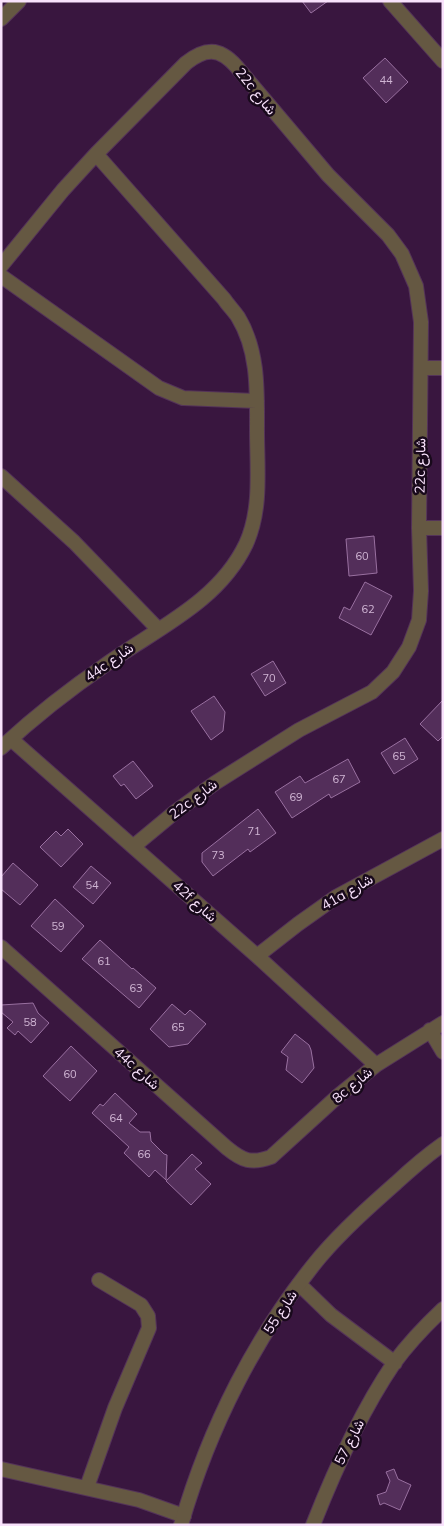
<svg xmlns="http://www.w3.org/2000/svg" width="444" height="1526" font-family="Mulish,Vazirmatn,sans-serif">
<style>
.building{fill:#532e5a;stroke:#9970a0}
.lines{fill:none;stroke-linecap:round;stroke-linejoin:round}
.minor-casing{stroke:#543359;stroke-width:16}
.tertiary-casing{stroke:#543359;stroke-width:16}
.minor{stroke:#655842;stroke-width:14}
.tertiary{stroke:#655842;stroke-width:14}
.labels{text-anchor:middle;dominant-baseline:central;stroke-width:5;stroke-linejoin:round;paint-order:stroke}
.number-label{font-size:11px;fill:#d0b5d4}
.street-label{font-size:14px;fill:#f9e2fc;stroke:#18091b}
</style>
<rect width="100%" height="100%" fill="#39163f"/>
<path class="building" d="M302,1H328L311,13Z
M385,58L408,82L386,103L363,78Z
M374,536L377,573L349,576L346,539Z
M365,582L392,596L371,635L339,618L344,607L350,610Z
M273,661L286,683L265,696L251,674Z
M214,696L225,712L223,731L211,740L191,711Z
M443,700V736L438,741L420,724Z
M405,738L418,759L394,774L381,753Z
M348,759L360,782L331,798L329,794L292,818L275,792L300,776L305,783Z
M133,761L153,786L136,799L124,784L121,786L113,776Z
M258,809L276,833L250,852L248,849L213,876L202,862V853Z
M68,829L83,844L61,867L40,847L56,831L61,836Z
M13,863L38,885L20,905L1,889V877Z
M91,866L111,883L93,904L73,887Z
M55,899L84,926L61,952L31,926Z
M100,940L132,969L133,968L156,988L139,1008L82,959Z
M33,1003L38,1013L49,1023L31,1043L18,1031L15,1035L7,1028L13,1022L1,1012V1005Z
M172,1004L185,1015L190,1010L206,1024L188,1044L169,1047L150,1029Z
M295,1034L309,1045L311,1050L314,1068L302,1083L286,1070L288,1057L281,1052Z
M71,1046L97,1071L70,1101L43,1076Z
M115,1093L137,1114L129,1123L140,1132H150L151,1141L164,1154L167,1155L166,1180L155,1170L149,1177L124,1153L129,1147L92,1113L100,1104L103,1106Z
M192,1154L202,1163L195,1169L211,1184L191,1205L166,1181Z
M394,1469L398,1479L411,1485L400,1510L384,1503L380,1505L377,1495L386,1492L390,1481L386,1472Z"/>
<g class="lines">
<defs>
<path id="minor" d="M390,1L443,61
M1,266L63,190L96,154L186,63C205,48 219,47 236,66L328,175L388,235L402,254L416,286L421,322L419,528L421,591L419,620L409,647L393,672L372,692L299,730L215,783L175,812L134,846
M1,276L159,388L183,398L257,401
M421,368H443
M1,476L74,542L158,629
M419,528H443
M11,739L257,956L376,1065
M1,748C34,717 70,689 108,663C158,628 219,601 246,544C262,509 257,468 257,431C257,393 259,351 238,317C234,311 228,305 224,299L96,154
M1,947L227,1148C243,1161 251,1164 271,1157L338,1096L376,1065L443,1023
M257,956L298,924L336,897L443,839
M430,1030L443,1052
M299,1284L331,1315L395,1363
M1,1469L139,1500L184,1516
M87,1487L115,1408L149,1328L148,1316L141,1305L99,1280
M313,1525C335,1469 360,1413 394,1363C408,1344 426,1325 443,1309"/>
<path id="tertiary" d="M1,19L19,1
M181,1525C209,1428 256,1334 320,1257C343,1230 370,1206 396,1183C411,1169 426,1156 443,1144"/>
</defs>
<use href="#minor" class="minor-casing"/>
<use href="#tertiary" class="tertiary-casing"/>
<use href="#minor" class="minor"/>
<use href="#tertiary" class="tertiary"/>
</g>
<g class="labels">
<g class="number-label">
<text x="386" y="80">44</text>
<text x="362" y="556">60</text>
<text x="368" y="609">62</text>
<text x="269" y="678">70</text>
<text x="399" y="756">65</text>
<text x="339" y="779">67</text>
<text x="296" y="797">69</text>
<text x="254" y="831">71</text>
<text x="218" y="855">73</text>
<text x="92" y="885">54</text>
<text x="58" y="926">59</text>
<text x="104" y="961">61</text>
<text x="136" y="988">63</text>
<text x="30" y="1022">58</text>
<text x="178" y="1027">65</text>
<text x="70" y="1074">60</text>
<text x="116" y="1118">64</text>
<text x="144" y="1154">66</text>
</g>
<g class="street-label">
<text transform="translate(256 91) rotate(51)">22c شارع</text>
<text transform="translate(420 466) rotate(-89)">22c شارع</text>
<text transform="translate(109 662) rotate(-35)">44c شارع</text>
<text transform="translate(193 799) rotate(-37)">22c شارع</text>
<text transform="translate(347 892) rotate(-30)">41a شارع</text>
<text transform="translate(195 901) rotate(42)">42f شارع</text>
<text transform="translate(137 1068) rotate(42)">44c شارع</text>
<text transform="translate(352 1085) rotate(-40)">8c شارع</text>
<text transform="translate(280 1312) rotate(-57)">شارع 55</text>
<text transform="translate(349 1442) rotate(-63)">شارع 57</text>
</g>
</g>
<rect width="444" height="1526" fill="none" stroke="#f9e2fc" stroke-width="5"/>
</svg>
